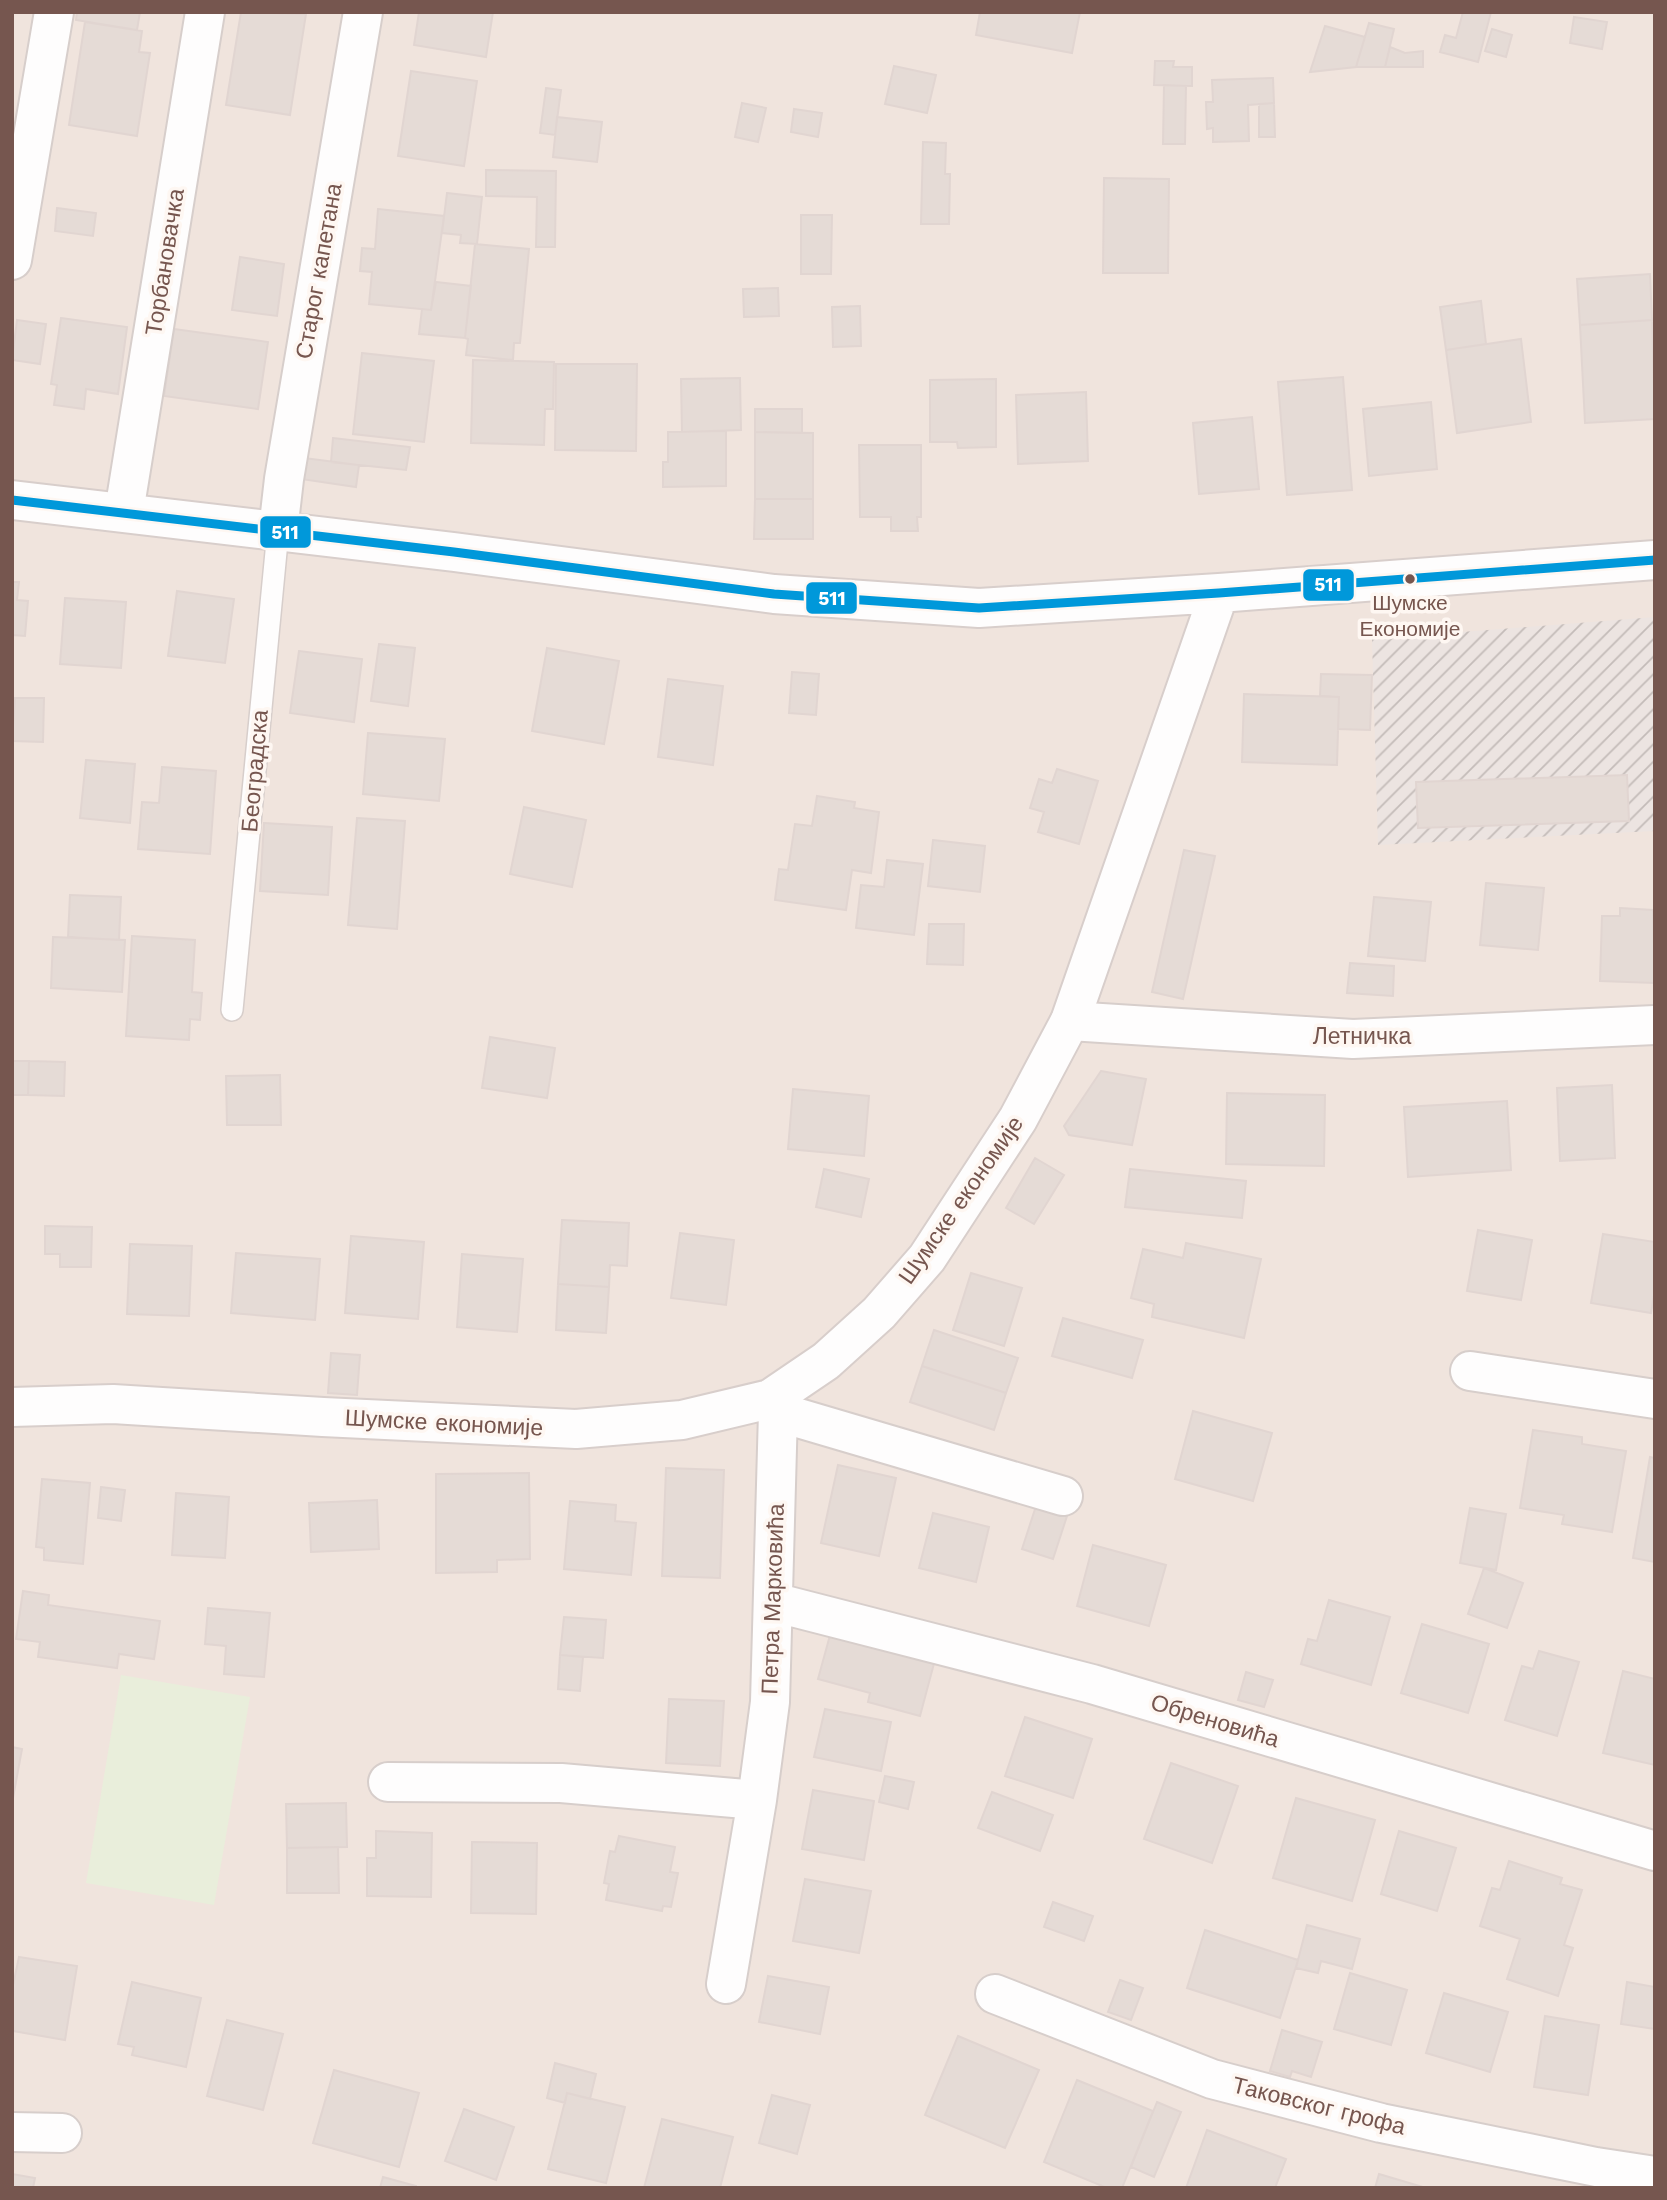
<svg xmlns="http://www.w3.org/2000/svg" width="1667" height="2200" font-family="'Work Sans',sans-serif">
<style>
.residential{fill:#f0e4dd}
.industrial{fill:url(#industrial-furrows)}
.grass{fill:#e9eedb}
.building{fill:#e5dbd6;stroke:#e1d5d1;stroke-width:2}
.lines{fill:none;stroke-linecap:round;stroke-linejoin:round}
.lane-casing{stroke:#d7cecb;stroke-width:24}
.street-casing{stroke:#d7cecb;stroke-width:42}
.secondary-casing{stroke:#d8cecb;stroke-width:42}
.lane{stroke:#fefdfd;stroke-width:21}
.street{stroke:#fefdfd;stroke-width:38}
.secondary{stroke:#fefdfd;stroke-width:38}
.bus-1-casing{stroke:#fef7f2;stroke-width:14}
.bus-1{stroke:#0098da;stroke-width:9}
.bus-dot{fill:#76564f;stroke:#fef7f2;stroke-width:2.5}
.labels{text-anchor:middle;dominant-baseline:central;stroke-width:7;stroke-linejoin:round;paint-order:stroke}
.bus-label{font-size:21px;fill:#76564f;stroke:#fef7f2}
.street-label{font-size:23px;fill:#76564f;stroke:#fef7f2}
.line-badge{stroke:#fef7f2;stroke-width:2.5}
.badge-label{font-size:19px;text-anchor:middle;font-weight:bold;fill:#fff}
</style>
<defs>
<pattern id="industrial-furrows" width="10" height="10" patternUnits="userSpaceOnUse" patternTransform="scale(1.75)"><rect width="10" height="10" fill="#ece4e1"/><path d="M-1 1l2-2M0 10L10 0M9 11l2-2" fill="none" stroke="#c4bcb9"/></pattern>
</defs>
<rect width="100%" height="100%" fill="#f8f3ef"/>
<path class="residential" d="M12,12H1655V2188H12Z"/>
<path class="industrial" d="M1655,617V831L1378,845L1372,639Z"/>
<path class="grass" d="M121,1675L250,1697L214,1905L86,1883Z"/>
<path class="building" d="M77,12H140L137,30L76,20Z
M241,12L306,14L290,115L226,105Z
M419,12H493L486,57L414,45Z
M980,12H1080L1072,53L976,35Z
M1463,12H1491L1478,62L1440,52L1445,35L1456,38Z
M1574,17L1607,22L1602,49L1570,43Z
M85,22L142,31L139,52L150,53L137,136L69,125Z
M1369,23L1394,29L1385,67H1356Z
M1325,26L1365,37L1356,67L1310,72Z
M1492,29L1512,35L1506,57L1485,51Z
M1390,47L1405,53L1423,51V67H1385Z
M1155,61H1174L1173,67H1192V86L1154,85Z
M894,66L936,75L927,113L885,104Z
M411,71L477,81L464,166L398,156Z
M1273,78L1274,103L1248,105L1249,141L1213,142V128L1207,129L1206,102H1213L1212,80Z
M1164,85L1186,86L1185,144H1163Z
M546,88L561,90L555,135L540,133Z
M742,103L766,108L758,142L735,137Z
M1274,103L1275,137H1259V104Z
M794,109L822,113L818,137L791,132Z
M557,117L602,122L597,162L553,157Z
M923,142L946,143L945,174H950L949,224H921Z
M486,170L556,171L555,247H536L537,197L486,196Z
M1104,178L1169,179L1168,273H1103Z
M447,193L482,197L477,244L460,243L461,235L442,233Z
M57,208L96,213L93,236L55,231Z
M378,209L444,216L431,310L369,304L372,272L360,271L362,248L375,249Z
M801,215H832L831,274H801Z
M475,244L529,249L520,343H514L513,360L466,355L468,339L465,338Z
M240,257L284,264L277,316L232,310Z
M1650,274L1652,320L1580,325L1577,279Z
M436,282L471,286L465,338L419,334L422,309L431,310Z
M778,288L779,316L744,317L743,289Z
M1481,301L1486,344L1446,350L1440,307Z
M860,306L861,346L833,347L832,307Z
M61,318L127,327L118,394L86,389L84,409L54,405L57,385L51,384Z
M17,320L46,324L40,364L12,360Z
M1652,320L1655,419L1585,423L1580,325Z
M174,329L268,342L258,409L164,396Z
M1521,339L1531,422L1457,433L1446,350Z
M362,353L434,361L424,442L353,434Z
M473,360L554,362L553,409H545L544,445L471,443Z
M556,364H637L636,451L555,450Z
M1343,377L1352,490L1287,495L1278,382Z
M740,378L741,430L682,432L681,379Z
M996,379V447L958,448L957,442H930V380Z
M1086,392L1088,461L1018,464L1016,395Z
M1431,402L1437,469L1369,476L1363,409Z
M755,409H802V433L755,432Z
M1252,417L1259,489L1199,494L1193,423Z
M726,431V486L663,487V462H668V432Z
M755,432L813,433V499H755Z
M333,438L410,447L406,470L331,462Z
M859,445H921V517H917L918,531H891V517H860Z
M304,458L359,465L356,487L301,479Z
M755,499H813V539H754Z
M12,582H19L17,600L28,601L25,636L12,635Z
M177,591L234,599L225,663L168,656Z
M65,598L126,602L121,668L60,664Z
M379,644L415,648L408,706L371,701Z
M547,648L619,661L604,744L532,731Z
M299,651L362,659L354,722L290,713Z
M792,672L819,674L816,715L789,713Z
M1321,674L1372,675L1370,730L1338,729L1339,697L1320,696Z
M668,679L723,686L713,765L658,757Z
M1244,694L1339,697L1337,765L1242,762Z
M15,698H44L43,742L12,741Z
M368,733L445,739L439,801L363,794Z
M86,760L135,764L130,823L80,818Z
M162,767L216,771L210,854L138,849L142,802L159,803Z
M1057,769L1098,781L1079,844L1038,832L1044,812L1030,808L1039,779L1052,783Z
M1627,775L1629,821L1418,828L1416,782Z
M817,796L855,802L854,808L879,812L871,873L852,870L846,910L775,900L779,869L788,870L795,824L812,826Z
M524,807L586,820L572,887L510,874Z
M357,818L405,821L397,929L348,925Z
M264,823L332,827L328,895L260,891Z
M933,840L985,846L980,892L928,886Z
M1184,850L1215,856L1183,999L1152,992Z
M887,860L923,864L914,935L856,928L861,885L884,887Z
M1486,883L1544,888L1538,950L1480,945Z
M70,895L121,897L119,940L68,937Z
M1374,897L1431,902L1425,961L1368,956Z
M1620,908L1653,910L1655,983L1600,981L1602,916H1620Z
M929,924H964L963,965L927,964Z
M132,936L195,940L192,992L202,993L200,1020L190,1019L189,1040L126,1036Z
M53,937L125,940L122,992L51,988Z
M1350,963L1394,966L1393,996L1347,993Z
M490,1037L555,1048L547,1098L482,1088Z
M12,1061H29L28,1095H12Z
M29,1061L65,1062L64,1096L28,1095Z
M1101,1071L1146,1079L1132,1145L1069,1135L1064,1126Z
M280,1075L281,1125H227L226,1076Z
M1612,1085L1615,1158L1560,1161L1557,1088Z
M793,1089L869,1096L864,1156L788,1149Z
M1227,1093L1325,1095L1324,1166L1226,1164Z
M1507,1101L1511,1170L1408,1177L1404,1107Z
M1035,1158L1064,1175L1034,1224L1006,1208Z
M824,1169L869,1179L861,1217L816,1207Z
M1130,1169L1246,1181L1242,1218L1125,1207Z
M562,1220L629,1223L627,1266L610,1265L609,1287L558,1284Z
M45,1226L92,1227L91,1267H60V1254H45Z
M1478,1230L1532,1240L1521,1300L1467,1291Z
M680,1233L734,1240L726,1305L671,1298Z
M1603,1234L1655,1242V1290L1651,1313L1591,1303Z
M351,1236L424,1242L418,1319L345,1313Z
M1186,1243L1261,1259L1244,1338L1152,1317L1154,1304L1131,1298L1143,1249L1183,1258Z
M130,1244L192,1246L189,1316L127,1314Z
M236,1253L320,1259L315,1320L231,1313Z
M462,1254L523,1259L517,1332L457,1327Z
M971,1273L1022,1288L1004,1346L953,1330Z
M558,1284L609,1287L606,1333L556,1330Z
M1063,1318L1143,1340L1132,1378L1052,1356Z
M934,1330L1018,1358L1006,1393L922,1366Z
M331,1353L360,1355L357,1395L328,1393Z
M922,1366L1006,1393L994,1430L910,1402Z
M1193,1411L1272,1433L1253,1501L1175,1479Z
M1533,1430L1582,1437V1444L1626,1451L1612,1532L1562,1524L1564,1515L1520,1508Z
M1650,1457L1655,1458V1562L1633,1558Z
M838,1465L896,1478L879,1556L821,1543Z
M666,1468L724,1470L720,1578L662,1576Z
M529,1473L530,1559L497,1560V1572L436,1573V1474Z
M42,1479L90,1483L83,1564L44,1560V1548L36,1547Z
M101,1487L125,1490L121,1521L98,1518Z
M176,1493L229,1497L225,1558L172,1555Z
M377,1500L379,1549L311,1552L309,1503Z
M570,1501L616,1505L615,1521L636,1523L631,1575L564,1569Z
M1037,1503L1068,1513L1053,1559L1022,1549Z
M1470,1508L1506,1514L1496,1570L1460,1563Z
M933,1513L989,1527L976,1582L919,1568Z
M1093,1545L1166,1565L1149,1626L1077,1606Z
M1484,1568L1523,1583L1507,1628L1468,1614Z
M23,1591L49,1595L48,1605L160,1621L154,1659L119,1654L117,1668L38,1657L40,1642L16,1639Z
M1329,1600L1390,1617L1371,1685L1301,1664L1308,1639L1317,1641Z
M208,1608L270,1613L264,1677L224,1674L226,1646L205,1644Z
M564,1617L606,1620L603,1658L560,1655Z
M1422,1624L1489,1644L1468,1713L1401,1693Z
M832,1628L936,1656L920,1716L868,1702L870,1693L818,1679Z
M1539,1651L1579,1662L1557,1736L1505,1720L1522,1666L1533,1669Z
M560,1655L583,1657L580,1691L558,1689Z
M1623,1671L1655,1679V1765L1603,1753Z
M1246,1672L1273,1680L1264,1707L1238,1700Z
M669,1699L724,1701L720,1766L666,1763Z
M825,1709L891,1722L881,1771L814,1757Z
M1025,1717L1092,1739L1073,1798L1005,1776Z
M12,1747L22,1749L13,1798H12Z
M1171,1763L1238,1786L1212,1863L1144,1839Z
M885,1776L914,1782L908,1809L879,1802Z
M813,1790L874,1801L864,1860L802,1849Z
M992,1792L1053,1815L1040,1851L978,1828Z
M1296,1798L1375,1820L1352,1901L1273,1878Z
M346,1803L347,1847L287,1848L286,1804Z
M376,1831L432,1833L431,1897L367,1896V1858H376Z
M1399,1831L1456,1848L1437,1911L1381,1894Z
M619,1836L675,1847L670,1872L678,1873L671,1907L663,1906L662,1911L606,1900L609,1884L604,1883L610,1851L615,1852Z
M472,1842L537,1843L536,1914L471,1913Z
M338,1847L339,1893H287V1848Z
M1509,1861L1562,1878L1560,1884L1582,1890L1564,1945L1573,1948L1558,1996L1507,1979L1520,1939L1480,1926L1492,1888L1500,1890Z
M805,1879L871,1891L859,1953L793,1941Z
M1053,1902L1093,1916L1084,1941L1044,1927Z
M1307,1925L1360,1939L1352,1969L1321,1961L1318,1973L1296,1968Z
M1205,1930L1298,1960L1280,2018L1187,1988Z
M19,1957L77,1966L65,2040L13,2031L12,2035V1990Z
M1350,1973L1407,1990L1391,2045L1334,2029Z
M768,1976L829,1987L820,2034L759,2022Z
M1120,1980L1143,1988L1131,2020L1108,2012Z
M132,1982L201,1998L186,2067L132,2055L134,2047L118,2044Z
M1627,1982L1655,1987V2029L1621,2024Z
M1444,1993L1508,2012L1490,2072L1426,2053Z
M1545,2016L1599,2025L1588,2095L1534,2087Z
M227,2020L283,2034L263,2110L207,2096Z
M1282,2030L1322,2042L1311,2077L1292,2071L1290,2077L1270,2071Z
M958,2036L1039,2070L1005,2148L925,2115Z
M555,2063L596,2074L590,2099L567,2093L565,2103L547,2098Z
M334,2070L419,2093L399,2167L313,2143Z
M1077,2080L1153,2111L1122,2188H1107L1044,2162Z
M567,2093L625,2107L606,2183L548,2169Z
M772,2095L810,2105L797,2154L759,2143Z
M1157,2102L1181,2112L1154,2177L1131,2167Z
M464,2109L514,2127L496,2180L445,2161Z
M662,2119L733,2137L720,2188H644Z
M1207,2130L1286,2159L1275,2188H1186Z
M12,2174L35,2178L33,2188H12Z
M1379,2174L1426,2188H1375Z
M383,2177L416,2186V2188H380Z"/>
<g class="lines">
<defs>
<path id="lane" d="M232,1010L278,531"/>
<path id="street" d="M12,260L54,12
M124,512L205,12
M278,531L284,479L363,12
M1070,1021L1353,1039L1655,1025
M1470,1371L1655,1399
M778,1412L1063,1496
M773,1602L1092,1684L1655,1851
M388,1782L561,1783L757,1800
M726,1984L757,1800L770,1702L778,1412L770,1399
M995,1994L1212,2079L1381,2123L1596,2167L1655,2176
M12,2132L62,2133"/>
<path id="secondary" d="M12,500L454,552L774,594L979,608L1219,593L1655,560
M12,1407L113,1404L323,1417L576,1429L682,1420L770,1399L826,1361L879,1313L927,1258L1018,1119L1070,1021L1219,593"/>
</defs>
<use href="#lane" class="lane-casing"/>
<use href="#street" class="street-casing"/>
<use href="#secondary" class="secondary-casing"/>
<use href="#lane" class="lane"/>
<use href="#street" class="street"/>
<use href="#secondary" class="secondary"/>
<defs>
<path id="bus-1" d="M12,500L454,552L774,594L979,608L1219,593L1655,560"/>
</defs>
<use href="#bus-1" class="bus-1-casing"/>
<use href="#bus-1" class="bus-1"/>
</g>
<circle class="bus-dot" cx="1410" cy="579" r="6"/>
<g class="labels">
<g class="bus-label">
<text x="1410" y="602">Шумске<tspan x="1410" dy="26">Економије</tspan></text>
</g>
<g class="street-label">
<text transform="translate(165 262) rotate(-81)">Торбановачка</text>
<text transform="translate(319 271) rotate(-80)">Старог капетана</text>
<text transform="translate(255 771) rotate(-85)">Београдска</text>
<text x="1362" y="1036">Летничка</text>
<text transform="translate(961 1200) rotate(-55)">Шумске економије</text>
<text transform="translate(444 1423) rotate(3)">Шумске економије</text>
<text transform="translate(773 1599) rotate(-88)">Петра Марковића</text>
<text transform="translate(1215 1721) rotate(17)">Обреновића</text>
<text transform="translate(1319 2106) rotate(14)">Таковског грофа</text>
</g>
</g>
<g class="line-badge">
<rect x="259" y="515" width="53" height="34" rx="7" fill="#0098da"/>
<rect x="1302" y="568" width="53" height="34" rx="7" fill="#0098da"/>
<rect x="805" y="581" width="53" height="34" rx="7" fill="#0098da"/>
</g>
<g class="badge-label">
<text x="285" y="539">511</text>
<text x="1328" y="591">511</text>
<text x="832" y="605">511</text>
</g>
<rect width="1667" height="2200" fill="none" stroke="#76564f" stroke-width="28"/>
</svg>
